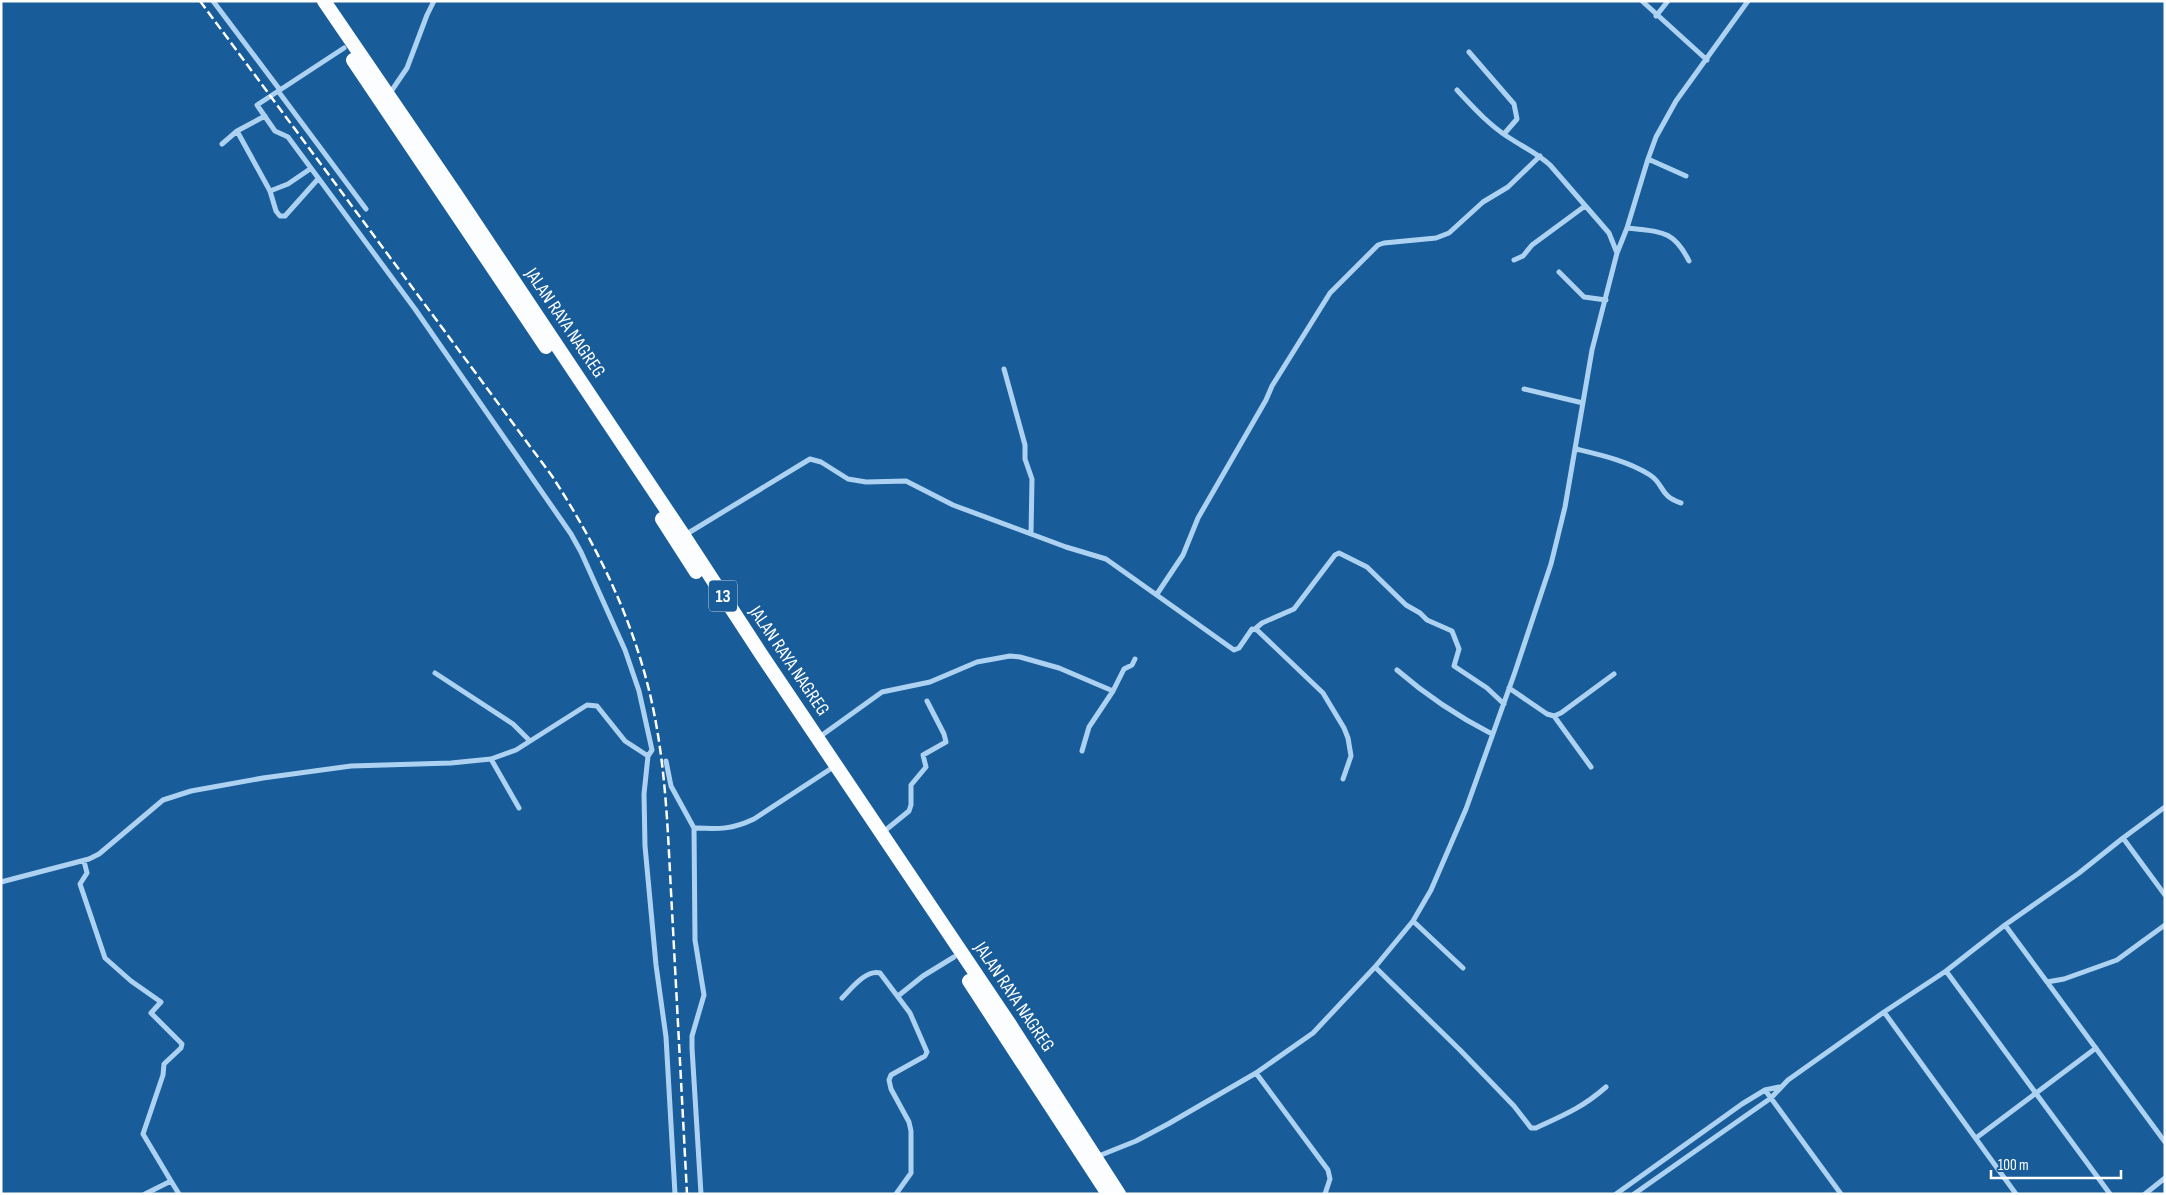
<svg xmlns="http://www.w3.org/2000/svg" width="2166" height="1195" font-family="'Sofia Sans Condensed',sans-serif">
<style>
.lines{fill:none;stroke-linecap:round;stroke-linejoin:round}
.minor{stroke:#add2f1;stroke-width:5}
.trunk{stroke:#fbfdff;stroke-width:14}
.rail{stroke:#fff;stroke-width:2.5;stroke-dasharray:9 4;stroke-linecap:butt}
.labels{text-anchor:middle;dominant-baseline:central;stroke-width:5;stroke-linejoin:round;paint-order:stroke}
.shield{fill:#185c99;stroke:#bacee0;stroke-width:1}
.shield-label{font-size:18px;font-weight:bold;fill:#fff}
.street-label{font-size:19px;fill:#fff;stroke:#185c99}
</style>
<rect width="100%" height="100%" fill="#185c99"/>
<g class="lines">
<path class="minor" d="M213,1L280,90
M1642,1L1707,60
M1656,16L1668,1
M344,48L257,105L275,131L288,137L415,309L571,534L581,552L625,650L639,691L652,750L648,756L644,794L645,846L656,965L666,1037L675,1194
M1469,52L1514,104L1517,119L1504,134
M1457,90C1473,107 1488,124 1508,137C1523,147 1537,153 1550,165L1609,233L1617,253
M278,91L366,209
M390,93L407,68L427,15L434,1
M237,131L270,191L288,184L310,169
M222,144L237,131L265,116
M1648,159L1686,176
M270,191L276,211L280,216H285L318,179
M1627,228C1660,232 1673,229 1689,261
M1514,260L1523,256L1532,245L1585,206
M1559,272L1584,297L1606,300
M1004,369L1025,445V459L1032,479L1031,534
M1524,389L1583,403
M1576,449C1601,455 1628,461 1650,475C1665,485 1659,496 1681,503
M685,535L810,459L821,462L848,479L866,482L906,481L953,505L1066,547L1106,559L1234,650L1239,648L1252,629L1257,630L1323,693L1344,728L1348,738L1351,756L1343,779
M1157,594L1183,555L1198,518L1266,400L1272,386L1330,293L1378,245L1384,243L1436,238L1449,233L1483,202L1508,187L1540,156
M1255,629L1262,623L1294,609L1335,555L1339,553L1367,567L1406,605L1420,613L1427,620L1452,631L1459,649L1454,666L1487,688L1504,704
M1397,670C1427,696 1457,716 1492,734
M435,673L513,724L530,741
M1509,688L1547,714L1554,716L1561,713L1614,674
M1554,716L1591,767
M818,738L882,692L930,682L977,662L1010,656L1020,657L1059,668L1113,691L1124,669L1132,665L1135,659
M1082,751L1089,727L1113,691
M491,759L519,808
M666,761L671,786L694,828L695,940L704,995L692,1036V1048L701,1194
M694,828C718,829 731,830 754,819L835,766
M882,833L909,811L911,805V785L926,767L923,755L946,742L944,734L927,701
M2123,838L2165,807
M84,861L87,873L80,884L105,958L131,981L161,1002L151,1013L182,1044L181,1048L164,1064L163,1075L143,1134L171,1181
M1,882L89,859L99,854L163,800L191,791L263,778L351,766L451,763L491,759L516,750L587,705L597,706L625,741L648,756
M1413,921L1463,968
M2005,925L2165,1142
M1375,967L1460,1050L1514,1106L1531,1128H1536C1564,1115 1582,1108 1606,1087
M1946,971L2110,1194
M2047,982L2064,979L2117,960L2165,925
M898,996L923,976L954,957
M842,998C851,989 866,969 880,973L910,1013L927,1052L925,1056L891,1075L889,1080L891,1089L909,1122L911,1131V1173L896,1194
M1884,1012L2016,1194
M1256,1073L1328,1170L1330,1179L1325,1194
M1765,1090L1841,1194
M1976,1138L2096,1048
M1096,1157L1136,1141L1168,1124L1256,1073L1313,1033L1375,967L1413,921L1431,890L1466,809L1515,672L1551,564L1565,507L1592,350L1617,253L1627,228L1648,159L1656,137L1676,101L1748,1
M145,1194L171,1181L179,1194
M1616,1194L1742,1104L1765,1090L1779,1087
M1634,1194L1771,1098L1788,1080L1884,1012L1946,971L2005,925L2079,873L2123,838L2165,895
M2145,1194L2165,1178"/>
<path class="trunk" d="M324,1L455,193L684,536L761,654L1009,1023L1119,1194
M353,60L546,347
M662,519L696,572
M969,981L1108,1194"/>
<path class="rail" d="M200,1L552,476C598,547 634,621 652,703C667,772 668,841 672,910C677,1005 682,1099 687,1194"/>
</g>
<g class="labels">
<rect class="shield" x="709" y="580.5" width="28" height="31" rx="4"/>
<g class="shield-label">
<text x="723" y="596">13</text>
</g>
<g class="street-label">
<text transform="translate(565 323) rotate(56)">JALAN RAYA NAGREG</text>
<text transform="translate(789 661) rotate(56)">JALAN RAYA NAGREG</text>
<text transform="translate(1014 997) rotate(56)">JALAN RAYA NAGREG</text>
</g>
</g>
<rect width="2166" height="1195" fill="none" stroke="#ffffff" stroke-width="5"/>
<path d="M1991 1170v8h130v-8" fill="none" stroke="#ffffff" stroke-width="2.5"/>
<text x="1998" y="1170" font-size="15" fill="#ffffff" stroke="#185c99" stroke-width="4" paint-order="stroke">100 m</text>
</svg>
